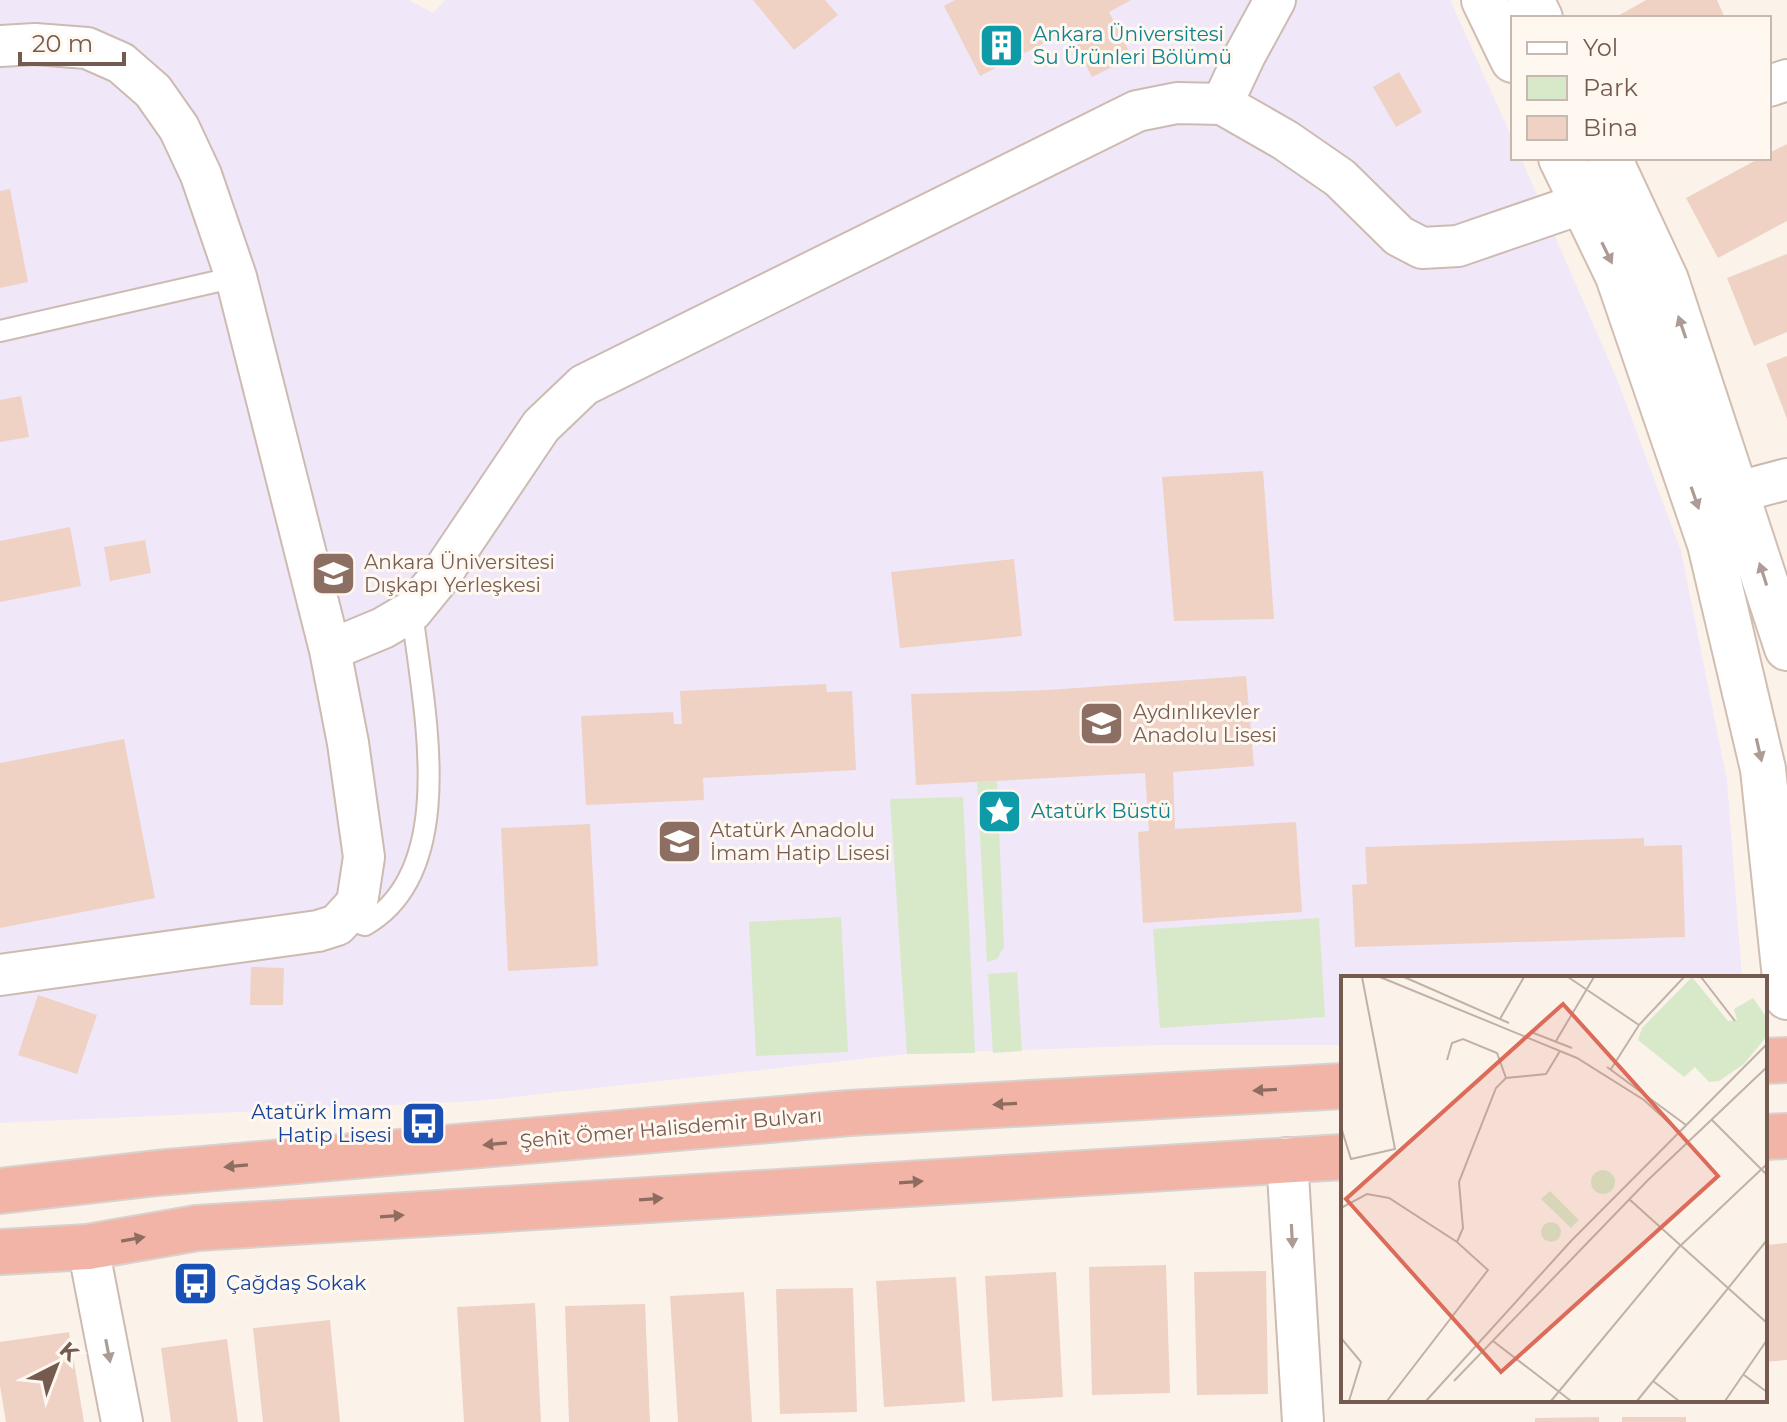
<svg xmlns="http://www.w3.org/2000/svg" width="1787" height="1422" font-family="Montserrat,sans-serif">
<style>
.education{fill:#f0e7f8}
.green{fill:#d8e9c9}
.building{fill:#efd2c4}
.lines{fill:none;stroke-linecap:round;stroke-linejoin:round}
.lane-casing{stroke:#cdbbb1;stroke-width:24}
.street-casing{stroke:#cdbbb1;stroke-width:44}
.secondary-casing{stroke:#d2bdb1;stroke-width:48}
.highway-casing{stroke:#d8d1ce;stroke-width:48}
.lane{stroke:#fff;stroke-width:20}
.street{stroke:#fff;stroke-width:40}
.secondary{stroke:#fff;stroke-width:44}
.highway{stroke:#f1b4a6;stroke-width:44}
.oneway{fill:#ac9c95}
.oneway2{fill:#8e6c60}
.labels{text-anchor:middle;dominant-baseline:central;stroke-width:6;stroke-linejoin:round;paint-order:stroke}
.culture-label{font-size:20px;fill:#0d838f;stroke:#fef8f1;text-anchor:start}
.education-label{font-size:20px;fill:#785e54;stroke:#fef8f1;text-anchor:start}
.transit-label{font-size:20px;fill:#164399;stroke:#fef8f1;text-anchor:end}
.street-label{font-size:20px;fill:#755a4f;stroke:#fef8f1}
.inset-road{fill:none;stroke:#c1b1a7;stroke-width:2}
.view{fill:#dc6c59;fill-opacity:0.15;stroke:#dc6c59;stroke-width:4}
.inset-edge{fill:none;stroke:#755a4f;stroke-width:4}
</style>
<rect width="100%" height="100%" fill="#fbf3ea"/>
<path class="education" d="M0,0H409L433,13L445,0H1450L1513,140V158H1521L1617,379L1681,551L1727,780L1742,978H1343V1045H1161L907,1054L477,1101L0,1123Z"/>
<path class="green" d="M997,781L1004,947L997,959L987,962L977,782Z
M963,797L975,1053L907,1054L890,799Z
M841,917L848,1052L756,1056L749,922Z
M1319,918L1325,1017L1160,1028L1153,929Z
M1017,972L1022,1051L993,1053L988,974Z"/>
<path class="building" d="M753,0H825L838,15L794,50Z
M955,0H1131L1109,12L1132,57L1092,77L1070,34L1060,35L980,76L944,6Z
M1646,0H1717L1725,18H1614Z
M1399,72L1422,112L1396,127L1373,87Z
M1787,144V221L1718,258L1686,198L1760,158H1769V153Z
M10,189L28,282L0,288V191Z
M1787,254V332L1754,346L1727,278Z
M1787,356V419L1766,364Z
M21,396L29,437L0,442V400Z
M1263,471L1274,619L1174,621L1162,477Z
M70,527L81,586L0,602V541Z
M145,540L151,573L110,581L104,547Z
M1014,559L1022,636L900,648L891,572Z
M1246,676L1254,766L1173,772L1175,829L1296,822L1302,912L1143,923L1138,832L1149,831L1145,773L916,785L911,694L1048,690Z
M826,684L827,692L852,691L856,770L703,778L704,800L586,805L581,716L673,712L674,724H682L680,691Z
M124,739L155,898L0,928V763Z
M590,824L598,966L508,971L501,828Z
M1644,838V846L1682,845L1685,937L1355,947L1352,885L1367,884L1365,847Z
M251,967L284,968L283,1005H250Z
M38,995L97,1015L77,1074L18,1055Z
M1787,1243V1360L1765,1362V1245Z
M1166,1265L1170,1393L1092,1395L1089,1267Z
M1266,1271L1268,1394L1197,1395L1194,1272Z
M1056,1272L1063,1397L992,1401L985,1276Z
M956,1277L965,1402L884,1407L876,1281Z
M853,1288L857,1412L780,1414L776,1289Z
M744,1292L752,1422H678L670,1296Z
M535,1303L541,1422H464L457,1307Z
M645,1304L650,1422H569L565,1306Z
M330,1320L340,1422H263L253,1328Z
M69,1332L84,1422H6L0,1386V1342Z
M227,1339L238,1422H171L161,1348Z
M1599,1417V1422H1535V1418Z
M1622,1417H1686V1422H1622Z"/>
<g class="lines">
<defs>
<path id="lane" d="M0,331L236,277
M343,918L365,925C462,870 422,702 412,611"/>
<path id="street" d="M0,46L35,44L87,48L121,63L153,91L179,128L201,175L236,277L330,650L348,743L364,857L357,903L337,925L318,931L0,975
M1769,86L1787,80
M1222,104L1245,55L1275,0
M1738,492L1787,479
M330,650L383,628L412,611L438,579L541,426L584,385L1137,111L1177,103L1222,104L1285,140L1340,178L1399,236L1422,248L1458,246L1583,203
M1287,1158L1303,1422
M88,1247L122,1422"/>
<path id="secondary" d="M1484,0L1513,60
M1531,0L1540,18
M1561,158L1618,276L1710,544L1763,769L1787,997
M1609,158L1666,280L1787,648"/>
<path id="highway" d="M1765,1061L1787,1060
M1765,1137L1787,1136
M0,1191L157,1173L849,1113L1343,1086
M0,1252L88,1247L197,1228L1343,1157"/>
</defs>
<use href="#lane" class="lane-casing"/>
<use href="#street" class="street-casing"/>
<use href="#secondary" class="secondary-casing"/>
<use href="#highway" class="highway-casing"/>
<use href="#lane" class="lane"/>
<use href="#street" class="street"/>
<use href="#secondary" class="secondary"/>
<use href="#highway" class="highway"/>
</g>
<defs><path id="oneway-solid" d="M-6-.8H1V-3.2L6.5 0L1 3.2V.8H-6Z" transform="scale(2)"/></defs>
<g class="oneway">
<use href="#oneway-solid" transform="translate(1607 253) rotate(64)"/>
<use href="#oneway-solid" transform="translate(1682 327) rotate(-109)"/>
<use href="#oneway-solid" transform="translate(1695 498) rotate(71)"/>
<use href="#oneway-solid" transform="translate(1763 574) rotate(-108)"/>
<use href="#oneway-solid" transform="translate(1759 750) rotate(77)"/>
<use href="#oneway-solid" transform="translate(1292 1236) rotate(87)"/>
<use href="#oneway-solid" transform="translate(108 1351) rotate(79)"/>
</g>
<g class="oneway2">
<use href="#oneway-solid" transform="translate(1265 1090) rotate(177)"/>
<use href="#oneway-solid" transform="translate(1005 1104) rotate(177)"/>
<use href="#oneway-solid" transform="translate(495 1144) rotate(175)"/>
<use href="#oneway-solid" transform="translate(236 1166) rotate(175)"/>
<use href="#oneway-solid" transform="translate(911 1182) rotate(-4)"/>
<use href="#oneway-solid" transform="translate(651 1199) rotate(-4)"/>
<use href="#oneway-solid" transform="translate(392 1216) rotate(-4)"/>
<use href="#oneway-solid" transform="translate(133 1239) rotate(-10)"/>
</g>
<defs>
<symbol id="building-square" viewBox="-11 -11 22 22"><rect x="-9" y="-9" width="18" height="18" rx="4" fill="#0f9aa8" stroke="#fef8f1"/><path d="M-4-6H4V6H1V3H-1V6H-4ZM-2.5-4.3h1.7v1.8h-1.7ZM.8-4.3h1.7v1.8H.8ZM-2.5-1h1.7V.8h-1.7ZM.8-1h1.7V.8H.8Z" fill="#fff"/></symbol>
<symbol id="university-square" viewBox="-11 -11 22 22"><rect x="-9" y="-9" width="18" height="18" rx="4" fill="#8d6e63" stroke="#fef8f1"/><path d="M0-5L7-2L0 1L-7-2ZM-4 1L0 2.5L4 1V4Q0 6-4 4Z" fill="#fff"/></symbol>
<symbol id="school-square" viewBox="-11 -11 22 22"><rect x="-9" y="-9" width="18" height="18" rx="4" fill="#8d6e63" stroke="#fef8f1"/><path d="M0-5L7-2L0 1L-7-2ZM-4 1L0 2.5L4 1V4Q0 6-4 4Z" fill="#fff"/></symbol>
<symbol id="sight-square" viewBox="-11 -11 22 22"><rect x="-9" y="-9" width="18" height="18" rx="4" fill="#0f9aa8" stroke="#fef8f1"/><path d="M0-6L1.8-2.2L6-1.7L2.9 1.2L3.7 5.4L0 3.3L-3.7 5.4L-2.9 1.2L-6-1.7L-1.8-2.2Z" fill="#fff"/></symbol>
<symbol id="bus-square" viewBox="-11 -11 22 22"><rect x="-9" y="-9" width="18" height="18" rx="4" fill="#1a4fb4" stroke="#fef8f1"/><path d="M-5-6H5V4H4V6H2V4H-2V6H-4V4H-5ZM-3.5-4V0h7V-4ZM-3.5 1.2v1.5H-2V1.2ZM2 1.2v1.5H3.5V1.2Z" fill="#fff"/></symbol>
</defs>
<g fill-rule="evenodd">
<use href="#building-square" x="976" y="20" width="51" height="51"/>
<use href="#university-square" x="308" y="548" width="51" height="51"/>
<use href="#school-square" x="1076" y="698" width="51" height="51"/>
<use href="#sight-square" x="974" y="786" width="51" height="51"/>
<use href="#school-square" x="654" y="816" width="51" height="51"/>
<use href="#bus-square" x="398" y="1098" width="51" height="51"/>
<use href="#bus-square" x="170" y="1258" width="51" height="51"/>
</g>
<g class="labels">
<g class="culture-label">
<text x="1033" y="34">Ankara Üniversitesi<tspan x="1033" dy="23">Su Ürünleri Bölümü</tspan></text>
<text x="1031" y="811">Atatürk Büstü</text>
</g>
<g class="education-label">
<text x="364" y="562">Ankara Üniversitesi<tspan x="364" dy="23">Dışkapı Yerleşkesi</tspan></text>
<text x="1133" y="712">Aydınlıkevler<tspan x="1133" dy="23">Anadolu Lisesi</tspan></text>
<text x="710" y="830">Atatürk Anadolu<tspan x="710" dy="23">İmam Hatip Lisesi</tspan></text>
</g>
<g class="transit-label">
<text x="392" y="1112">Atatürk İmam<tspan x="392" dy="23">Hatip Lisesi</tspan></text>
<text x="226" y="1283" text-anchor="start">Çağdaş Sokak</text>
</g>
<g class="street-label">
<text transform="translate(671 1128) rotate(-5)">Şehit Ömer Halisdemir Bulvarı</text>
</g>
</g>
<g transform="translate(1341 976)">
<rect width="426" height="426" fill="#fbf3ea"/>
<path d="M351,1L387,45L396,44L393,33L412,22L426,42V60L403,88L378,105L368,106L354,91L343,101L297,64L301,52ZM250 206a12 12 0 1 1 24 0a12 12 0 1 1-24 0ZM209,215L238,244L230,252L200,223ZM200 256a10 10 0 1 1 20 0a10 10 0 1 1-20 0Z" fill="#d8e9c9"/>
<path class="inset-road" d="M39,1L236,82L303,124L338,156M63,1L168,47M227,1L298,49M360,1L394,45M159,43L183,1M190,56L231,72M215,65L253,1M106,84L111,67L122,63L156,77L165,102M266,91L345,149M270,93L298,49L343,1M370,143L426,199M0,151L10,183L54,173L21,1M288,223L426,347M0,232L26,218L48,222L116,266L147,294L46,425M116,266L122,252L118,206L155,112L165,102L205,98L219,75M0,362L20,386L8,425M152,365L230,425M403,399L426,416M113,405L307,204L426,91M312,405L338,425M85,425L230,265L426,68M210,425L337,272L426,188M296,425L426,264M384,425L426,364"/>
<path class="view" d="M222,28L377,200L160,396L5,223Z"/>
<rect width="426" height="426" class="inset-edge"/>
</g>
<rect x="1511" y="16" width="260" height="144" fill="#fef8f1" stroke="#c7b9b0" stroke-width="2"/>
<rect x="1527" y="42" width="40" height="12" fill="#ffffff" stroke="#c7b9b0" stroke-width="2"/>
<text x="1583" y="56" font-size="24" fill="#755a4f">Yol</text>
<rect x="1527" y="76" width="40" height="24" fill="#d8e9c9" stroke="#c7b9b0" stroke-width="2"/>
<text x="1583" y="96" font-size="24" fill="#755a4f">Park</text>
<rect x="1527" y="116" width="40" height="24" fill="#efd2c4" stroke="#c7b9b0" stroke-width="2"/>
<text x="1583" y="136" font-size="24" fill="#755a4f">Bina</text>
<g transform="translate(56 1366) rotate(42)" stroke="#fef8f1" stroke-width="6" paint-order="stroke">
<path d="M0-6L14 30L0 20L-14 30Z" fill="#755a4f"/>
<text y="-12" font-size="22" font-weight="bold" text-anchor="middle" fill="#755a4f">K</text>
</g>
<path d="M20 52v12h104v-12" fill="none" stroke="#755a4f" stroke-width="4"/>
<text x="32" y="52" font-size="24" fill="#755a4f" stroke="#fef8f1" stroke-width="6" paint-order="stroke">20 m</text>
</svg>
